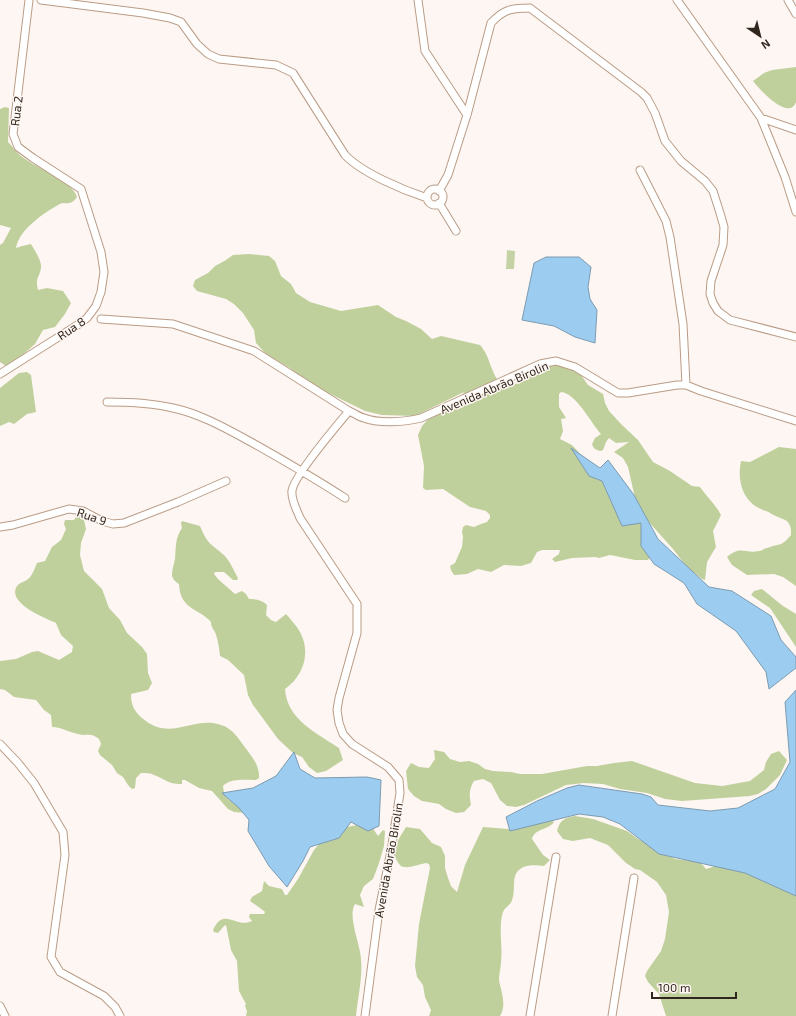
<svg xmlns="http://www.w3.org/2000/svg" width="796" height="1016" font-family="'Exo 2',sans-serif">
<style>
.green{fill:#c5d3a4}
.forest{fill:#c0d09c;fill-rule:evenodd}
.water{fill:#9ccdf0;stroke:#7c9bb1}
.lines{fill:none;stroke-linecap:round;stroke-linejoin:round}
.minor-casing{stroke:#ba9c86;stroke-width:9}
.minor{stroke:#fff;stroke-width:7}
.labels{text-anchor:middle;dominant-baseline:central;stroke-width:3;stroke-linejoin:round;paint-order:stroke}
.street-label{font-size:12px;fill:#31261d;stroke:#fdf6f2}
</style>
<rect width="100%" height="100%" fill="#fdf6f2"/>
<path class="green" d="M507,250L515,251L514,269H506Z"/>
<path class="forest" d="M796,67C796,75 796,97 796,102C789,122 759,89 753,81L764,73L772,70Z
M5,107L9,108L8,142C12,146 16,152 21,156C34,167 72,180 77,197C73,203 69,204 62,203C46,211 19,229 16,248L22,246L31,244C35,251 42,261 41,268C39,279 35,277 38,290L47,288L63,291L71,303L65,314L55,327L43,330L35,344L17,360L6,366L0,362V245L3,243L11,228L0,225V109Z
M249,254L269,256L275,261L281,276L291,284L296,293L310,302L341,311L378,305L396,317L406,321L421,329L432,339L441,336L480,345C492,358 490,378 506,388L512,386L535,372L555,364H561L579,372L588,385L603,394L605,403L609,411L621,424L638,440L653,462L670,471L692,486L700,487C707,497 716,505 721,515L713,531L716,547L707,562L705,580L702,579L686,566L673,549L647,520L651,556L648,560H635L610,555L599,558L595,557L572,558L555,562L552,559L559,554L560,550H542L537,552L531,563L521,566L504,565L491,572L478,569L467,574L454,575L451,570L450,566L455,563L462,547L463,537L462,532L463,527L466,525L474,527L481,524L487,522L490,518V515L486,511L470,507L443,489L426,490L423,488L424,466L418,435L422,426L431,416L460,398L464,392L415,416L382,415L365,411L308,383L290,368L266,354L256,343L254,330L243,313L234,304L226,299L197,291L193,286L195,280L208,273L215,266L226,260L233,255ZM561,392C576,393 591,423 601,434L595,438L592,444C593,448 596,450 600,451L603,450L606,442L609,438L616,443L629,442L614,452L623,458L628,467L636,502L585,459L572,445L560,439L563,431L561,419L566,418L559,407V394Z
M27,372L31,375L36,412L27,414L14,424L9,422L0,426V388L19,373Z
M779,447L796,449V586L783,577L774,574L747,575L732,565L727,557C741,545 744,554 759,551C762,551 764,548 767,548C781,543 781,547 791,535C791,532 791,528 790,526C788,520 783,519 778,517C775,516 772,514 770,513C767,511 764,511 761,509C742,501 737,479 741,461L750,462Z
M78,514L84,520L86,529L81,543L80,555L84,571L102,589L109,608L120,620L127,633L142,647L147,654L148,673L152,683L148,690L131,694C131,705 134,711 142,718C171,743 192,715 221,725C233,728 240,741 247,750C253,758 260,767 259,778L256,780C246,780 230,778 223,786C224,800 233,803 244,808L246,813L234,812L228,809L212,791L199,788L185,780H182V784C170,785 165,779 154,775C151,773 146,773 141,773L136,778L135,788L132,789L128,785L123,777L117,773L112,765L100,755L98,751L101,744C100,741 99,738 96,737C92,734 87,735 83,735C72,734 62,727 52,727L51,715L44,710L36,700L14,697L5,690L0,689V661L16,659L32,652L38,651L59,660L72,652L73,646L61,635L56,623C45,618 6,603 17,586C20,582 25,582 28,579C32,576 35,568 37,563L45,561L52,547L61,540L66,529L64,524L65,520H74Z
M182,521L200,526C208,545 210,543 224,555C230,561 234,571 238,578L237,580H233L224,572H215L214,574L218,579L235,594L242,591L246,594L249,599C256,599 262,600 267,605L266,615L271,620L276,622L286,614C291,620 296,625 300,632C311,652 304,676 285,689C287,720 317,733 339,748L343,760L326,771L317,773L309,767L302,757L293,753L278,739L253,705L248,695L244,675L228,660L220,656C219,648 218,639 215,632C213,628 211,627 211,622C199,608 180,610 179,584C176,582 172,579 172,575C172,569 174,564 175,559C176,547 175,538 182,528L181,523Z
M762,589L783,606L796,614V647L770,608L751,595L754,591Z
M434,750L444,752L450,759L460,762L469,761L478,764L485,769L493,771L511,772L520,774H542L587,766H597L614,763L632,761L695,783L722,786L750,781L764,770L766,762L771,754L779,751L787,760L780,775L766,789L758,794L750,796L682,801L665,799L647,793L620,789L603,784L584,783L566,785L524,805L516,807L507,806L500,800L491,783L483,779L474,781C469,789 469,795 471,805L464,812L456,813L446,809L439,804L422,801L414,796L408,789L406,771L411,763L419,767L429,768L435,759Z
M575,816L593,819L627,831L638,839L675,859L700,862L706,869L722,864L796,886V1016H666L659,994L648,982L645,976L647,971L661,951L665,939L669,912L666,895L657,882L640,870L635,869L626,863L608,845L590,838L573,841L563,839L557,831C560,820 564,818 575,816Z
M550,820L554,822C549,830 535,828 532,839L543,855L550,860L544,866C535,865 520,863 515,876C513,883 515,893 512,900C511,905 505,907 503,912C498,928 503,946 501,962C501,967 499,974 499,980C501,991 507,1005 500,1016H429L431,1010L425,997L423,985L417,977L415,966L419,924L430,868L429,864L426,863C420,864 410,868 404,867C401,867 399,864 397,861C391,849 400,837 406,827L420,829L432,843L441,847L445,856V868L448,878L451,886L457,892L465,865L483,827L508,829L537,821Z
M362,824L372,827L378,836L383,830L385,831L384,846L379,863L373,879L364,886L360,895L364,907L355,904C348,915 358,939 360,952C364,973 358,995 356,1016H246L247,1011L245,1006L246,1004L239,991L237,961L231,950L226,925L224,926L218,933L214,932L213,930C224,906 236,929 252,921L249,917L250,914H264L265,912L264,911L250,901L252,897L262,891L264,881L269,886L282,889L285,895H287L298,879L314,850L320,843L347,827Z"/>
<path class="water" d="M546,257H579L591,267L588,287L590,299L597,310L595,343L575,337L554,326L522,320L534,263Z
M571,448L600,468L608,460L634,495L658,539L709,587L732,591L771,616L781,640L796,657V668L769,689L766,672L736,631L697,604L684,583L654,564L641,546V523L622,526L602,481L589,476Z
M796,690V896L745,873L659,854L620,824L603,817L579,814L510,831L506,817L537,801L567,788L579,785L642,794L651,797L658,805L710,811L738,808L775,789L790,762L785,702Z
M294,752L300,769L315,778L367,777L381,780L379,826L368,831L351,822L339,838L310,847L303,861L287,887L269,866L248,831L249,820L239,808L222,793L253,788L276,776Z"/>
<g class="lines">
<defs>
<path id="minor" d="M41,0L143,13L170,18L181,22L197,44L208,54L219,59L276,65L293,73L345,155C362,173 403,190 427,198
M418,0L425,51L467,115
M677,0L761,118L785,177L796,212
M788,0L796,14
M761,118L796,130
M640,170L666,221L670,237L683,324L686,385
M427 197a8 8 0 1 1 16 0a8 8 0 1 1-16 0Z
M439,191L448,175L467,115L491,23C504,9 512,8 530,8L641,92L647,98L655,113L665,141L681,161L705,181L713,191L720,213L724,227L723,245L711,281L710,294L713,303L718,311L730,320L796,337
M439,203L456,231
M101,319L173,324L254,351L349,411C354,413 359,417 364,418C379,424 405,422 421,418L540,364L556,361L575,367L618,393H628L677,385H686L701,391L796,421
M0,374L79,324L87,318L96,306L101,292L104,272L101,252L81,189L33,158L18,147L13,134L29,0
M107,402C129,402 152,403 173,408C201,414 227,429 251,442C283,460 314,478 345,498
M349,411C338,424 293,477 292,491C291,500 297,510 300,518L357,604V633L339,698L337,710L339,723L343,734L352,744L388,767L399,780L400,793L391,851L379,910L365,1016
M0,527L13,525L69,509L83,511L102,521L113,524L124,523L178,502L226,481
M0,744L18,763L34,783L63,832L65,855L51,957L60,972L104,996L115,1007L120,1016
M0,1006L5,1016
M530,1016L556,857
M612,1016L634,878"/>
</defs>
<use href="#minor" class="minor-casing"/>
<use href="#minor" class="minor"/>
</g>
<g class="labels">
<g class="street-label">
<text transform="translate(16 111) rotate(-83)">Rua 2</text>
<text transform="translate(71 328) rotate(-34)">Rua 8</text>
<text transform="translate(494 387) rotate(-23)">Avenida Abrão Birolin</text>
<text transform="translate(92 516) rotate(19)">Rua 9</text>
<text transform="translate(388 860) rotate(-80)">Avenida Abrão Birolin</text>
</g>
</g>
<g transform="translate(760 36) rotate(145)" stroke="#fdf6f2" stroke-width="3" paint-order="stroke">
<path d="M0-3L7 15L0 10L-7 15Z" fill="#31261d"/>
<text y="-6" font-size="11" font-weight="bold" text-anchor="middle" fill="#31261d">N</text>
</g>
<path d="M652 992v6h84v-6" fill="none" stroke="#31261d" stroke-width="2"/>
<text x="658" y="992" font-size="12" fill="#31261d" stroke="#fdf6f2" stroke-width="3" paint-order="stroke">100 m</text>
</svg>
